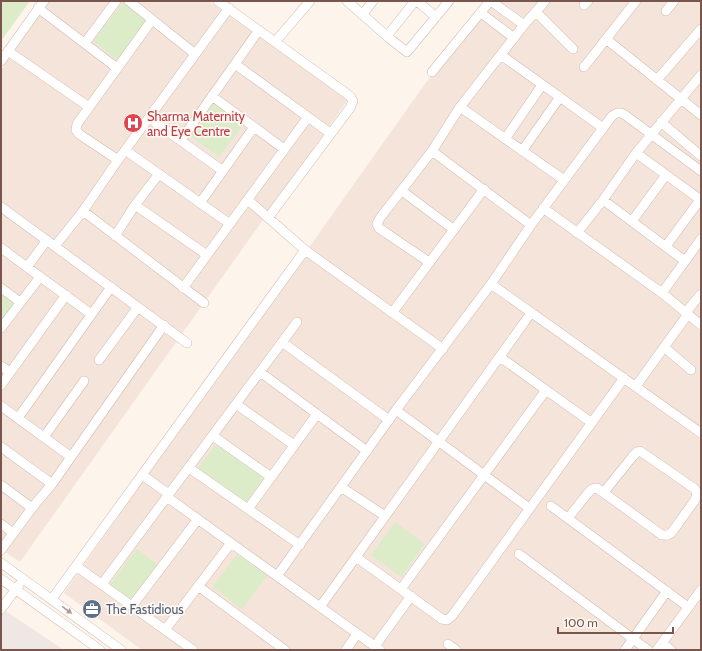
<svg xmlns="http://www.w3.org/2000/svg" width="702" height="651" font-family="Cabin,sans-serif">
<style>
.residential{fill:#f5e4d9}
.industrial{fill:#efe7e4}
.green{fill:#dcecc9}
.lines{fill:none;stroke-linecap:round;stroke-linejoin:round}
.minor-casing{stroke:#d0b9b0;stroke-width:10}
.minor{stroke:#fff;stroke-width:9}
.oneway{fill:#af9a94}
.labels{text-anchor:middle;dominant-baseline:central;stroke-width:3.5;stroke-linejoin:round;paint-order:stroke}
.health-label{font-size:13px;fill:#be3a42;stroke:#fff8f2;text-anchor:start}
.service-label{font-size:13px;fill:#4e5e75;stroke:#fff8f2;text-anchor:start}
</style>
<rect width="100%" height="100%" fill="#fdf4eb"/>
<path class="residential" d="M50,1H209L348,100L20,562L1,549V70Z
M491,1H701V650H142L64,593L437,67Z"/>
<path class="industrial" d="M1,608L64,650H1Z"/>
<path class="green" d="M1,1H30L1,41Z
M123,2L147,21L117,60L93,41Z
M213,102L244,124L219,157L189,135Z
M1,293L15,303L1,322Z
M216,444L264,478L246,503L198,468Z
M395,522L425,544L401,577L371,555Z
M137,549L158,565L131,600L110,584Z
M237,554L267,576L242,609L212,587Z"/>
<g class="lines">
<defs>
<path id="minor" d="M129,1L195,54
M218,1L350,96L353,101L350,108L268,218
M347,1L389,38L407,52L449,1
M417,1L436,17
M491,1L524,25
M584,5L588,1
M38,8L117,68
M666,11L674,1
M536,12L573,49
M481,13L514,38
M362,15L373,1
M387,36L415,1
M606,39L701,115
M275,42L310,1
M85,43L116,1
M8,51L89,107
M501,55L603,128
M1,61L44,1
M235,64L330,133
M584,67L636,1
M432,72L490,1
M657,80L701,29
M212,96L284,149
M460,107L564,180
M149,118L223,171
M661,122L701,156
M505,139L542,85
M181,140L259,30
M125,150L230,224
M432,151L531,225
M522,151L560,97
M636,153L701,200
M118,160L79,134L76,130L77,124L152,20
M402,191L453,229
M248,200L305,250L443,349
M603,200L685,261
M200,203L254,127
M135,205L207,255
M1,207L187,343
M543,208L662,293L701,325
M83,211L204,303
M632,221L666,175
M577,233L603,200L636,153L701,75
M115,236L135,205L159,174
M55,246L83,211L118,160L229,8
M666,246L700,200
M1,248L91,314
M429,262L386,233L379,228L377,224L380,218L432,151L460,107L524,25L545,1
M27,267L47,240
M491,284L701,433
M1,288L20,302
M183,288L308,117
M662,293L701,239
M686,312L701,294
M392,313L484,189
M1,328L40,277
M282,342L389,420
M664,347L691,370
M500,357L592,423
M99,360L138,307
M1,366L10,372
M260,372L367,451
M1,385L66,295
M636,386L688,314
M236,404L294,445
M1,406L71,457
M396,410L529,508
M18,418L111,287
M213,436L271,477
M44,437L84,381
M1,447L52,484
M189,468L300,545
M142,475L169,494
M1,485L32,508
M341,487L385,516
M167,497L380,650
M551,506L688,607
M248,509L317,414
M568,518L588,493L592,489L597,488L662,535C666,536 669,535 672,532L695,500L697,494L695,489L640,451L637,452L633,456L604,492
M1,524L13,533
M1,550L32,508L52,484L164,325
M519,554L648,650
M356,557L442,619L447,620L452,616L624,378
M1,563L121,650
M76,566L193,650
M277,576L396,410L491,284L531,225L612,116C617,112 620,112 625,115L701,171
M1,579L100,650
M102,584L297,322
M198,586L285,650
M401,589L546,390
M52,599L305,250
M132,606L198,519
M320,607L531,313
M1,609L19,585
M165,630L231,543
M662,643L671,650
M448,644L456,650
M375,646L411,596
M346,650L357,634
M625,650L667,591
M657,650L701,590"/>
</defs>
<use href="#minor" class="minor-casing"/>
<use href="#minor" class="minor"/>
</g>
<defs><path id="oneway-solid" d="M-6-.8H1V-3.2L6.5 0L1 3.2V.8H-6Z"/></defs>
<use class="oneway" href="#oneway-solid" transform="translate(67 610) rotate(36)"/>
<defs>
<symbol id="hospital-disc" viewBox="-11 -11 22 22"><circle r="9.5" fill="#e0444e" stroke="#fff8f2"/><path d="M-5-5h3v3.5h4V-5h3V5h-3V1.5h-4V5h-3Z" fill="#fff"/></symbol>
<symbol id="office-disc" viewBox="-11 -11 22 22"><circle r="9.5" fill="#5c6f8a" stroke="#fff8f2"/><path d="M-6-3h4V-5.5h4V-3h4V5H-6ZM-1-4.5V-3h2v-1.5ZM-6 0V1H6V0Z" fill="#fff"/></symbol>
</defs>
<g fill-rule="evenodd">
<use href="#hospital-disc" x="122" y="112" width="22" height="22"/>
<use href="#office-disc" x="81" y="598" width="22" height="22"/>
</g>
<g class="labels">
<g class="health-label">
<text x="147" y="116">Sharma Maternity<tspan x="147" dy="15">and Eye Centre</tspan></text>
</g>
<g class="service-label">
<text x="106" y="609">The Fastidious</text>
</g>
</g>
<rect width="702" height="651" fill="none" stroke="#79564d" stroke-width="4"/>
<path d="M558 627v6h115v-6" fill="none" stroke="#79564d" stroke-width="2"/>
<text x="564" y="627" font-size="12" fill="#79564d" stroke="#fff8f2" stroke-width="3" paint-order="stroke">100 m</text>
</svg>
